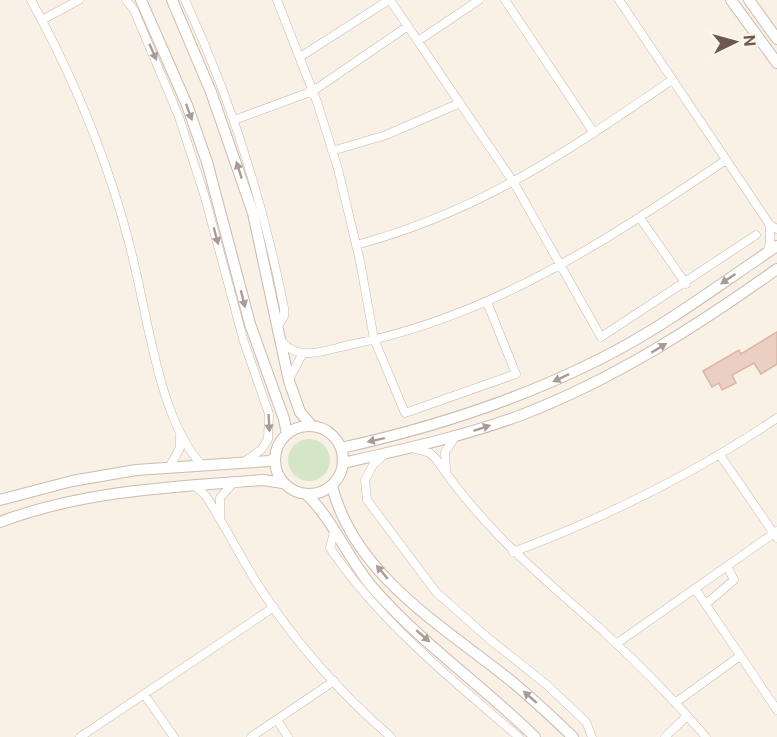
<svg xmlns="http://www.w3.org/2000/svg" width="777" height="737" font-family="Roboto,sans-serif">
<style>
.green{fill:#d5e5c7}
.building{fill:#ebcfc2;stroke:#dbb5a4;stroke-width:1.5}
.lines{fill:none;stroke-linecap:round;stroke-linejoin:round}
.street-casing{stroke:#c9b8ae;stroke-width:9}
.secondary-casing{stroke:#cdbaaf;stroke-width:12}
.street{stroke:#fff;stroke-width:8}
.secondary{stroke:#fff;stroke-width:10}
.oneway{fill:#a99b95}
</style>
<rect width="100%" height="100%" fill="#f9f0e6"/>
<path class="green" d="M288 460a21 21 0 1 1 42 0a21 21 0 1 1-42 0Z"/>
<path class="building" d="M777,332V364L761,374L754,363L732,375L736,383L722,390L719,383L712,387L703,371L739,350L741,354Z"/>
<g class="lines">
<defs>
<path id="street" d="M31,0C64,60 92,123 113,188C122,216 130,244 136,272C149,327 162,424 202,465
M126,0L134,10L179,117L204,194L244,342L269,414L268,439L262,449L244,462
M185,0C231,99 263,201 284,308V316L277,328
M277,0L317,102L338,169L360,261L374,339L405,413L516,374L487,302
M390,0L514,183L601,337L756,235
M505,0L594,133
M619,0L770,225L777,229
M42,20L79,0
M418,41L479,0
M300,57L389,0
M234,120L313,91L408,26
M332,151L386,135L460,103
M640,218L686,284
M356,245C480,212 568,151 672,80
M767,253L770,243V225
M282,342C300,362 326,350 349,345C493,317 607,240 726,160
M289,379L302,355
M412,448L430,453L436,459C486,532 539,574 604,632C640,665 674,700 706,737
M386,453L373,465L365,480L367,500L436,592L488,638L547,685L586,722L592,737
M720,455L777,538
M170,466L180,448V436
M446,470L445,452L455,437
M194,485L206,496C225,526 241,558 260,588C296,643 341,694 391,737
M220,518V498L233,483
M334,532L330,548C380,622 452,680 519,737
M513,552C607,517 694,474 777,418
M696,590L777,710
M706,604L734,580L728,568
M616,644L777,531
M144,694L174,737
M675,703L740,656
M277,720L288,737
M80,737L274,607
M251,737L334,681
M665,737L687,716"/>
<path id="secondary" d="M141,0L187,105L207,162L250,324L284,419L287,434
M172,0L211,92L253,213L289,381L300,412L312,426
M731,0L777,63
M749,0L777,39
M275 460a34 34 0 1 1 68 0a34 34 0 1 1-68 0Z
M341,448C432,428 517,401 600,359C662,328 719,285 777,246
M343,463C405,449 465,436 524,414C616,378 697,326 777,269
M332,486C354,573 439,624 505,676C529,695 551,716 573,737
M307,495C332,518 348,559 373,588C421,643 483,686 535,737
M0,500L72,481L136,470L269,461L275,458
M0,522C84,490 175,487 263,480L283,483"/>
</defs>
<use href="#street" class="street-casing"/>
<use href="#secondary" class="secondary-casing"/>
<use href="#street" class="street"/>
<use href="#secondary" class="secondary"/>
</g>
<defs><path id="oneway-solid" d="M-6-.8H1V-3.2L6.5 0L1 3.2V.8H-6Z" transform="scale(1.5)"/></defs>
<g class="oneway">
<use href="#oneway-solid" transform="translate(153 52) rotate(66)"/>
<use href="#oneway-solid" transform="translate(189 112) rotate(70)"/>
<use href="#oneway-solid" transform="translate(239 170) rotate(-108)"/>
<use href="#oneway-solid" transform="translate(216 236) rotate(75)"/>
<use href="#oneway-solid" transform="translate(728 279) rotate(146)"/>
<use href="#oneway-solid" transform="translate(243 299) rotate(76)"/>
<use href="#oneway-solid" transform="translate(659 348) rotate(-31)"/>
<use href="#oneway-solid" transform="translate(561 378) rotate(155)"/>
<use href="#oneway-solid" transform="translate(269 423) rotate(87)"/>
<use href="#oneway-solid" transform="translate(482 428) rotate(-18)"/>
<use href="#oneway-solid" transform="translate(376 440) rotate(168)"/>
<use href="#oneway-solid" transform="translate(382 572) rotate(-130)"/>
<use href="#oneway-solid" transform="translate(423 636) rotate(41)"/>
<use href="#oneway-solid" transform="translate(530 697) rotate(-139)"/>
</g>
<g transform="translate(735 42) rotate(85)" stroke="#fcf5ec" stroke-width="4.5" paint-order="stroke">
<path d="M0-4.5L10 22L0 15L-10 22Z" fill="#6f584f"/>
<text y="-9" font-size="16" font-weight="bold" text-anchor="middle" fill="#6f584f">N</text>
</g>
</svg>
